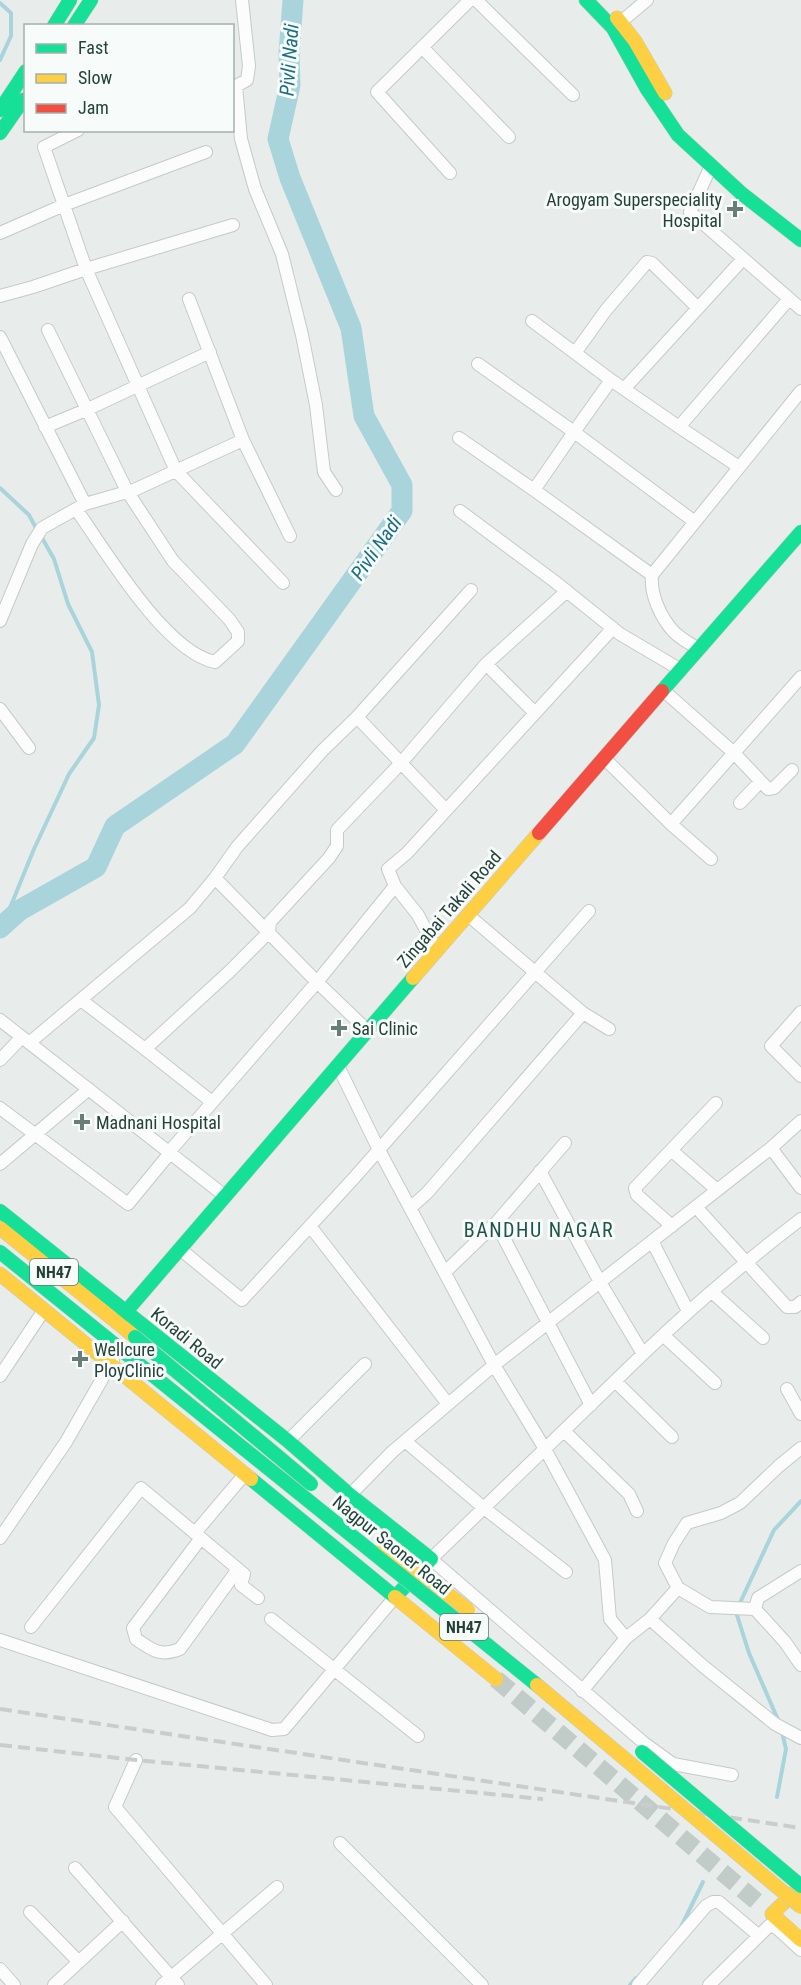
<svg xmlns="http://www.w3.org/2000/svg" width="801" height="1985" font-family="'Roboto Condensed',sans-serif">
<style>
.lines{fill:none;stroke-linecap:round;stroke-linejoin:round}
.stream{stroke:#a9d4db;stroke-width:4}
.river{stroke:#a9d4db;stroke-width:21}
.secondary-tunnel{stroke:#c1cbc8;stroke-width:18;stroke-dasharray:18 9;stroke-linecap:butt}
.street-casing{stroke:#c5cac8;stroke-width:14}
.fast-casing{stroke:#c3cbc8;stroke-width:15}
.slow-casing{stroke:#c3cbc8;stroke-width:15}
.jam-casing{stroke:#c3cbc8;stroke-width:15}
.street{stroke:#fcfcfc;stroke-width:12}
.fast{stroke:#16e098;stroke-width:14}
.slow{stroke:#ffcf43;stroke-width:14}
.jam{stroke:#f24e42;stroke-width:14}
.rail{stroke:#c9cdcc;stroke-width:4;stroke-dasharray:12 6;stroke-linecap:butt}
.fast-bridge-casing{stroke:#c3ccc9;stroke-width:15;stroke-linecap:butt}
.slow-bridge-casing{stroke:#c3ccc9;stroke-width:15;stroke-linecap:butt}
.fast-bridge{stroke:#16e098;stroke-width:14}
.slow-bridge{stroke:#ffcf43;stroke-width:14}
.poi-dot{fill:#697e78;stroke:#f7fbf9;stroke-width:2}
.labels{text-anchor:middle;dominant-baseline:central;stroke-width:6;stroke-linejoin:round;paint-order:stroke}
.shield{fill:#f7fbf9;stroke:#637a73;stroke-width:1.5}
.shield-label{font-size:16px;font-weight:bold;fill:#24423a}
.poi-label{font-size:18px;fill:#24423a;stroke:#f7fbf9;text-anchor:start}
.street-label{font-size:18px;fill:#24423a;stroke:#f7fbf9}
.water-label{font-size:20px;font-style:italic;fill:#1c6f80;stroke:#f7fbf9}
.neighbourhood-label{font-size:20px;letter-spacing:1.5px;fill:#1f5548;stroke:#f7fbf9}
</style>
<rect width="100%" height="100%" fill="#e8edeb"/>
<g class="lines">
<path class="stream" d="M0,3L11,13V36L0,60
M0,488L29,515L37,530
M3,925L34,849L69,774L94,738L99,705L92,652L68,604L54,559L41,536
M739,1605L774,1530L801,1501
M736,1612L749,1653L779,1722
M777,1797L786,1749L782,1732
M681,1927L703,1882
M630,1985L636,1978"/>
<path class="river" d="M0,928L20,910L96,867L115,826L235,744L402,511V485L364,416L351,328L290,178L278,139L290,85L289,53L293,0"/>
<path class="secondary-tunnel" d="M496,1679L762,1906"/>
<defs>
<path id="street" d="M476,0L573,95
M616,26L647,0
M422,47L509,137
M232,86H236L247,80L249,66L242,0
M236,86L241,139L255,189L282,254L302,335L316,405L324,472L336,490
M78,130L44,147L86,269L176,471L283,583
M711,166L690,212L801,309
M450,173L377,92L470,0
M0,233L64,205L206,152
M0,296L33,287L86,269L233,225
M532,321L575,353
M48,330L127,491L173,561L229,619L238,632V641L215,662C165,652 105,550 76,509
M0,337L85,504
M478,364L574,432L534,490
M611,380L575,353L606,310L647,262L652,263L698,308
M624,389L611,380L574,432L695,522
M45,427L88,409L210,352
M679,427L624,389L743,259
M459,438L534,490L652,575
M243,440L290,536
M739,467L679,427L789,299
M460,511L554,581L620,634L681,670
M0,621L32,544L42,528L85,504L134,490L243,440L189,299
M698,649C691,644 681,639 674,632C661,618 650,595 652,575L801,391
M486,664L535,713
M663,690L734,753L768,789L774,788L792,770
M0,709L29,748
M357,717L471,590
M604,758L671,824L711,859
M740,803L760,782
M671,824L801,677
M215,878L317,982L368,1031
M395,886L418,915L437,951
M468,915L583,1013L609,1029
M81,1000L145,1049L229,972L269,932L270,922L329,858L337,846V830L401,763L486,664L567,591
M801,1012L771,1046L801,1076
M0,1020L225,1196
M29,1043L190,908L215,878L237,847L322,751L357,717L446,810
M145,1049L212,1102
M0,1060L22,1037
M338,1066L379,1150L494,1365L545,1449L605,1560L610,1619L626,1638
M0,1108L128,1204L170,1153
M771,1148L801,1188
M671,1150L717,1190
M169,1152L317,982L395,886L388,869L407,853L613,628
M0,1164L89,1089
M540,1171L600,1282L643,1354L431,1559L644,1743L673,1764L732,1775
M696,1207L787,1307H795L801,1302
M410,1208L427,1193L583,1013
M496,1223L591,1405
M310,1226L448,1404
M672,1226L637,1195L635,1188L716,1103
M652,1241L688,1311
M180,1249L242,1300L354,1178L589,911
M445,1272L496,1223L565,1143
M712,1292L763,1338
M663,1335L715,1383
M643,1354C693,1306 746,1261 801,1219
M0,1376L44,1310
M615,1381L672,1437
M787,1389L801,1414
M564,1431L629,1494L637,1511
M288,1441L365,1364
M405,1441L484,1508L566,1572
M350,1495L392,1452L494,1365L771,1148L801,1121
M195,1533L244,1475
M0,1538L66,1442L113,1360
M201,1538L133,1628L136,1639C152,1650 160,1657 180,1649L238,1569
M678,1588L665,1563L674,1543L687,1523L721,1513L740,1503L779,1466L801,1448
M755,1609L758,1598L801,1571
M271,1619L418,1736
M650,1619L703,1666L775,1724L801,1738
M31,1627L141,1488L244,1574L241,1585L258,1598
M0,1640L272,1730L284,1729L395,1597
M582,1691L626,1638L650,1619L678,1588L710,1607L755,1609L785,1642L801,1665
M136,1760L115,1807L266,1985
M340,1843L482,1985
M75,1868L178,1985
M30,1912L79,1962
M0,1969L14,1985
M54,1985L123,1921
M162,1985L277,1887
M638,1985L706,1906L713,1902H719L758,1935
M709,1985L770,1925L778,1929L801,1950"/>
<path id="fast" d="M586,0L613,28L647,89L678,135L741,193L801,240
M54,26L70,0
M74,26L91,0
M0,110L26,71
M0,133L23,100
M662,691L801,532
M0,1211L288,1441L350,1495L431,1559L395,1597L251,1479
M0,1252L124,1352
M117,1322L413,978"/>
<path id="slow" d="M617,18L635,41L665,93
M413,978L539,833
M0,1228L135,1337
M0,1274L251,1479
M395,1597L496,1679
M800,1887L772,1914L801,1940"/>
<path id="jam" d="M539,833L662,691"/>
</defs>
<use href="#street" class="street-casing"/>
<use href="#fast" class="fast-casing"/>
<use href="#slow" class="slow-casing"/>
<use href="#jam" class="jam-casing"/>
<use href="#street" class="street"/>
<use href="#fast" class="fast"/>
<use href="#slow" class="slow"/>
<use href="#jam" class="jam"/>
<path class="rail" d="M0,1709L801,1828
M0,1745L136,1760L543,1799"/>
<defs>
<path id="fast-bridge" d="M135,1337L311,1484
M124,1352L537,1685
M642,1752L801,1886"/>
<path id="slow-bridge" d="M383,1543L468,1610
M537,1685L801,1907"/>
</defs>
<use href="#fast-bridge" class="fast-bridge-casing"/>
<use href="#slow-bridge" class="slow-bridge-casing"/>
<use href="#fast-bridge" class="fast-bridge"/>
<use href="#slow-bridge" class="slow-bridge"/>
</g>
<g class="poi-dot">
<path d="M732 200h6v6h6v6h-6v6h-6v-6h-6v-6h6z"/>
<path d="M336 1019h6v6h6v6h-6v6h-6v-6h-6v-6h6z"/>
<path d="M79 1113h6v6h6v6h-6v6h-6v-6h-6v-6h6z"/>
<path d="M77 1350h6v6h6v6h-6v6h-6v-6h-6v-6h6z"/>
</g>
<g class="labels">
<g class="shield">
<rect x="30" y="1259" width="48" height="26" rx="4.5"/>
<rect x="440" y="1614" width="48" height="26" rx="4.5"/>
</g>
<g class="shield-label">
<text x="54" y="1272">NH47</text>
<text x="464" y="1627">NH47</text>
</g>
<g class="poi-label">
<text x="722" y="199" text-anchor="end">Arogyam Superspeciality<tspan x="722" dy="21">Hospital</tspan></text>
<text x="352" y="1028">Sai Clinic</text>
<text x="96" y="1122">Madnani Hospital</text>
<text x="94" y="1349">Wellcure<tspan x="94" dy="21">PloyClinic</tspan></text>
</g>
<g class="street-label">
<text transform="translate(449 909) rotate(-49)">Zingabai Takali Road</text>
<text transform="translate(187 1338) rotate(39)">Koradi Road</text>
<text transform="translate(392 1545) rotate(39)">Nagpur Saoner Road</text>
</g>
<g class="water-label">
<text transform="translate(289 60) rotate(-86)">Pivli Nadi</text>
<text transform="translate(376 548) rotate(-55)">Pivli Nadi</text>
</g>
<g class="neighbourhood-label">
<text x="539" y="1230">BANDHU NAGAR</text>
</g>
</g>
<rect x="24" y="24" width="210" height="108" fill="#f7fbf9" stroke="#a3b1ad" stroke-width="1.5"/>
<rect x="36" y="44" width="30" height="9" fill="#16e098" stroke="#a3b1ad" stroke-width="1.5"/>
<text x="78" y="54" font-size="18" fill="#24423a">Fast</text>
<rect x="36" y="74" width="30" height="9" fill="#ffcf43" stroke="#a3b1ad" stroke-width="1.5"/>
<text x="78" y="84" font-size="18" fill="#24423a">Slow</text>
<rect x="36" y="104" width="30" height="9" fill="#f24e42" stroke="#a3b1ad" stroke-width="1.5"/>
<text x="78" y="114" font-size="18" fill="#24423a">Jam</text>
</svg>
